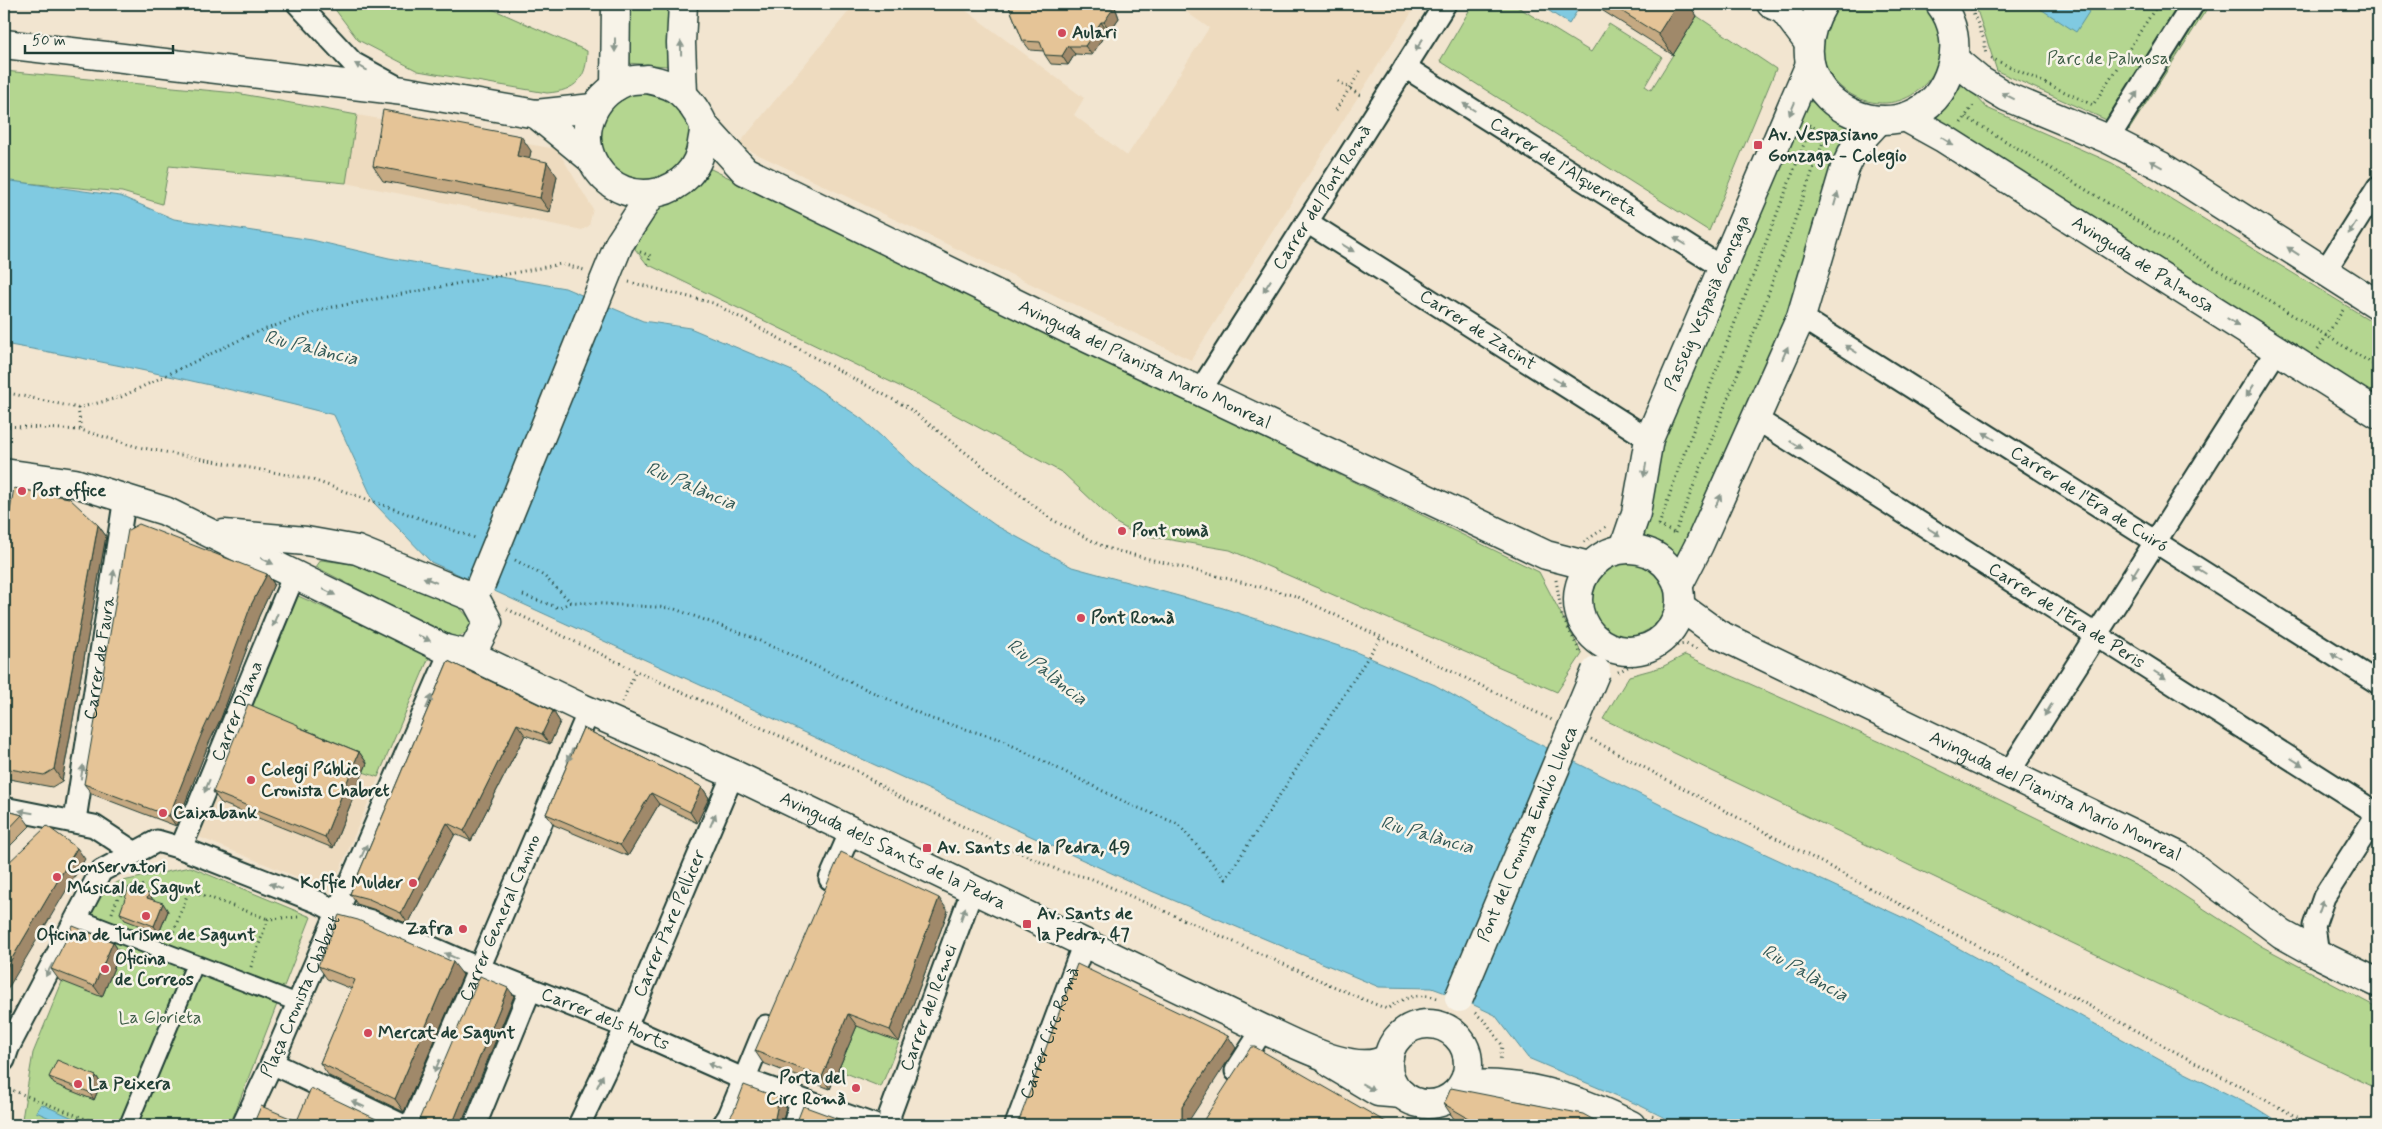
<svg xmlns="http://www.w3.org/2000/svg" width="2382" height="1129" font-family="Mynerve,sans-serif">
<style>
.built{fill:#eedbbf}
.green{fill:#b4d690;stroke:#6a8a62}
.water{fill:#80cae1;stroke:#59929c}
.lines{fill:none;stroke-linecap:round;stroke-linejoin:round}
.pedestrian-casing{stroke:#1f3d34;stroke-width:20}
.minor-casing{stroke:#1f3d34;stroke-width:25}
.tertiary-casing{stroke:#1f3d34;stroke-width:31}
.path{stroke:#1f3d34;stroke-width:3;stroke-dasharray:1 4;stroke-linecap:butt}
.pedestrian{stroke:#f7f3e8;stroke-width:16}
.minor{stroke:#f7f3e8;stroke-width:21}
.tertiary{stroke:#f7f3e8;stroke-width:28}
.tertiary-bridge-casing{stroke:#1f3d34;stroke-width:31;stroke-linecap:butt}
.tertiary-bridge{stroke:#f7f3e8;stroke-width:28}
.wall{fill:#c5a982;stroke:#1f3d34}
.shaded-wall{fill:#a0896a;stroke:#1f3d34}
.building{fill:#e5c497;stroke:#1f3d34}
.oneway{fill:#8b988e}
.poi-dot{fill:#d1495b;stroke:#f7f3e8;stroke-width:2}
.labels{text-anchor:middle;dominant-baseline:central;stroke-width:5;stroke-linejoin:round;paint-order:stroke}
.poi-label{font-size:18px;font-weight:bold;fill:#1f3d34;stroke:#f7f3e8;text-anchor:start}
.park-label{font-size:18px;fill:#3d5c46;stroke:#f7f3e8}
.street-label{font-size:18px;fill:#1f3d34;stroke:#f7f3e8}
.water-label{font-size:19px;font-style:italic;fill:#325957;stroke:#f7f3e8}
</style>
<rect width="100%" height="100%" fill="#f2e5d0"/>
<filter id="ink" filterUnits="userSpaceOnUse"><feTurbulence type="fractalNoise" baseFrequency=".02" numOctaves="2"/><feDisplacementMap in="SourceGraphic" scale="10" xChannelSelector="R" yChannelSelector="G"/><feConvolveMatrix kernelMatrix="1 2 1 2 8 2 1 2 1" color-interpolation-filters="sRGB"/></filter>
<g filter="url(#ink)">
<path class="built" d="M855,4H957L1084,98L1074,115L1127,156L1209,28L1175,4H1417L1191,360L738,145Z
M357,115L557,149L593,209L589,226L582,230L346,183Z
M296,595L430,655L331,891L194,835Z"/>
<path class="green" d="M331,4H481L587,51C587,78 576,91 547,93L418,71L358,40Z
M630,4H670L667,66L627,63Z
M1473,4H1513L1591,52L1609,24L1662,57L1645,86L1651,90L1697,16L1776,69L1709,231L1440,61Z
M1837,4H1925C1938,17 1942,36 1940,53C1939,66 1932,77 1923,86C1885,125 1816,92 1821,38C1823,25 1830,14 1837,4Z
M1975,4H2210L2129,130L1997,71Z
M4,71L236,93L357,115L346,183L169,166L162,204L122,192L4,181Z
M1964,83L1987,108L2112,163L2378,325V398L1934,118Z
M634,86L676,100C680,108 688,119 690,128C695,166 651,191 619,174C614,171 610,164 607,159C604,156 598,151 597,147C595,138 598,126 598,116Z
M1804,97L1856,130L1840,158L1786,317L1677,563L1656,539L1639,538L1658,439Z
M711,169L1539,572L1582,654L1557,692L1230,550L1136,534L1116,523L1063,473L924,398L647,264L635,249L651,195Z
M1588 597a39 39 0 1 1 78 0a39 39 0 1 1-78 0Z
M321,560L352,564L457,605L472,621L468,632L454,639L316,567Z
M296,595L430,655L378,777L363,772L366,763L244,717Z
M1685,655L1894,748L2149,873L2261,946L2378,1008V1089L1603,719L1629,676L1662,667Z
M190,867L311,917L230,1125H21L33,1053L98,894L118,882Z
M857,1024L899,1042L881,1087L838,1070Z"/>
<path class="water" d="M1541,4H1565L1577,11L1569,24L1540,5Z
M2033,4H2094L2076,32Z
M4,180L120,196L174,219L312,240L389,258L565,288L643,321L690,328L790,370L862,419L922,473L995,525L1072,567L1223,608L1351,650L1435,685L1531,740L1677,813L1906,919L2169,1065L2256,1108L2283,1125H1679L1641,1106L1528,1058L1495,1015L1459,998L1432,988L1379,987L1142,887L431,562L375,504L334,415C225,387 115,363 4,344Z
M41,1104L89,1125H66L36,1112Z"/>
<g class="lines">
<defs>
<path id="pedestrian" d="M77,918L298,1003
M128,1125L195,964"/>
<g id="minor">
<path d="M298,4L353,63L397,87"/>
<path id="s1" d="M1405,67L1721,267"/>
<path d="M2108,139L2193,4"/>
<path id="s2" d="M1307,222L1649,439"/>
<path d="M2325,271L2378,187"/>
<path id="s3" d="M1801,317L2378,683"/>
<path id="s4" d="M1200,391L1445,4"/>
<path id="s5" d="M1755,418L2378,814"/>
<path d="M4,521L11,474"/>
<path d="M2008,774L2277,350"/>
<path d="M4,808L94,826L135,853"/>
<path id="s6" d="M75,820L125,497"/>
<path id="s7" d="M181,848L294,575"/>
<path d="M830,879L851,831"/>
<path d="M2318,954L2314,926L2324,897L2378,813"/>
<path id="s8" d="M4,1060L8,1048L101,871L157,841L181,848L318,902L337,912L371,921L478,968L626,1027L743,1079L874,1125"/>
<path d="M272,1063L402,1125"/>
<path d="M1236,1071L1263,1029"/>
<path id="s9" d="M243,1125L272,1063L451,650"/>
<path id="s10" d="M412,1125L589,711"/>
<path d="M475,1125L530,990"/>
<path id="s11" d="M579,1125L626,1027L733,774"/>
<path d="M723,1125L729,1116L766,1026"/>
<path d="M794,1125L801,1101"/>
<path id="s12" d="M890,1125V1114L972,891"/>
<path id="s13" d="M1016,1125L1084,943"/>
</g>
<g id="tertiary">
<path d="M683,4L681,43L683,93"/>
<path d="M1771,4L1784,10L1808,42"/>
<path d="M1823,4C1761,109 1921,169 1951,68C1958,46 1954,22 1940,4"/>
<path d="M4,44L404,91L536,114L593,108"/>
<path d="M1954,59L1979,80L2007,97L2108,139L2161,166L2378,305"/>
<path d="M647,79C671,84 680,88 694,108C697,113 701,118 703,124C705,129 703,137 702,143C696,197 625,213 596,167C576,135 591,96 625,82C632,79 640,80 647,79Z"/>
<path d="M615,87L616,4"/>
<path d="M536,114L591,159"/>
<path id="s14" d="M1905,117L1943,138L2378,414"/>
<path id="s15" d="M704,126L745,171L1068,329L1546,555L1589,566"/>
<path d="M619,244L651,195"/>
<path id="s16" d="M4,473L75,483L165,511L445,649L471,655L582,708L733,774L1263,1029C1292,1042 1359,1080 1389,1057"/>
<path d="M224,534L306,541L357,550L475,598L488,622L471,655"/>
<path id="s17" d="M1624,548L1636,513L1649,439L1810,64"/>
<circle cx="1629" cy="600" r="51"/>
<path d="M1679,584L1699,545L1801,317L1845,168L1856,145L1878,121"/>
<path id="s18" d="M1681,607L1718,634L2179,856L2282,934L2318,954L2378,983"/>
<circle cx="1428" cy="1064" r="40"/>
<path d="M1331,1064L1378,1092L1402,1094"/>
<path d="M1462,1086C1519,1079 1581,1100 1631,1125"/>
</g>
</defs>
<use href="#pedestrian" class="pedestrian-casing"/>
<use href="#minor" class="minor-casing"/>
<use href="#tertiary" class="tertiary-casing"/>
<path class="path" d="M1970,4L1984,40L1986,56
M1991,58L2093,105L2158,4
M1338,81L1360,95
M1336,110L1361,70
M1966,117L2378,367
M1961,123L1974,104
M1809,125L1835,138
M1807,133L1830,145
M640,252L651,256L647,264
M629,282L713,303L907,407L1051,519L1106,548L1296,596L1552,720
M2318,349L2343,310
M4,392L78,408L121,397L252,334L323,309L561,264L584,270
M78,408L81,430L138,447L310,479L475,538
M4,426L81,430
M1659,525L1682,459L1811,126
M1659,525L1676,534
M1675,533L1759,319L1823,142
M1584,542L1606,527
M515,560L544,576L571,602L672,608L751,637L932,719L999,739L1129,804L1178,824L1226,879L1381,637
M1556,580L1562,616L1581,654
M523,595L559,608L571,602
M507,609L636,671L855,770L897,796L1060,871L1090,878L1360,998L1387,1009C1402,998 1419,992 1437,998
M1618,672L1630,666L1655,659L1678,645L1686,644L1697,649
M622,702L636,671
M1591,739L2312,1125
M112,913L118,897L134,885L189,890
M172,936L189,890L268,919
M251,967L268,919L299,917
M1475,1013L1486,1022L1502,1045L1500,1062
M4,1087L101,1125
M1652,1116L1670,1125"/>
<use href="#pedestrian" class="pedestrian"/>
<use href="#minor" class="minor"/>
<use href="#tertiary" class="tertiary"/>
<defs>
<g id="tertiary-bridge">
<path d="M481,584L619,244"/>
<path id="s19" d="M1459,998L1596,671"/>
</g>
</defs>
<use href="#tertiary-bridge" class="tertiary-bridge-casing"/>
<use href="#tertiary-bridge" class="tertiary-bridge"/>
</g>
<path class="wall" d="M1008,4H1114L1119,18L1110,31H1107L1092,55L1075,54L1068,65L1051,64L1045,55L1044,51L1030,50L1023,41Z
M1592,4H1688L1697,16L1673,55Z
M531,151L529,159L557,176L550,212L383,181L373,166Z
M98,525L106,536L62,781L52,787L4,778V545Z
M267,574L274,584L259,616L221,718L209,743L176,826L92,794L84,784Z
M448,661L553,711L560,722L550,744L525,735L471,841L455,834L408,924L376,910L357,904L350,894Z
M301,728L359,752L367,763L333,848L221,803L213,792Z
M583,728L702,787L709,798L697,823L659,804L628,856L554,825L546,814Z
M4,810L22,815L30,826L4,852Z
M153,900L168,911L159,933L125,920L120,913Z
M948,911L899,1042L857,1026L830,1089L763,1063L755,1051Z
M113,942L120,953L102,997L59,980L51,969Z
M318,966L463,975L404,1112L329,1076L320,1063L352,989L327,979Z
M96,1076L101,1083L94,1100L54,1084L49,1077Z
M1444,1104L1603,1125H1465L1454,1119Z"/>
<path class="shaded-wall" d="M1111,4H1114L1119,18L1110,31L1104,22Z
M1516,4H1522L1519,8Z
M1677,4H1688L1697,16L1673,55L1658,34Z
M1101,22L1107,31L1092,55L1085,46Z
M1068,46L1075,54L1068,65L1062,56Z
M521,136L531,151L527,170L517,156Z
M547,162L557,176L550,212L540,198Z
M98,525L106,536L62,781L54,769Z
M267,574L274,584L259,616L221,718L209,743L176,826L169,816L251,605Z
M553,711L560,722L550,744L542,734Z
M517,724L525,735L471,841L464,831Z
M359,752L367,763L333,848L325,837Z
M702,787L709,798L697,823L690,812Z
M651,793L659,804L628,856L620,845Z
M447,823L455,834L408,924L401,913Z
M77,848L85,859L4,995V972Z
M149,894L154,901L147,898Z
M939,898L948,911L899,1042L890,1030Z
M163,903L168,911L159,933L154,926Z
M113,942L120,953L102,997L94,986Z
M453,962L463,975L404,1112L395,1099Z
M508,988L514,996L461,1125H452Z
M848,1014L857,1026L830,1089L822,1077Z
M1228,1036L1236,1048L1190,1119V1125H1186L1182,1119V1107Z
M96,1076L101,1083L94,1100L89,1092Z
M779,1098L786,1107L782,1125H779L775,1118Z
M376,1119L380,1125H374Z"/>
<path class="building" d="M1008,4H1111L1113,9L1104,22H1101L1085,46H1068L1062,56L1045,55L1040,42L1023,41Z
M1610,4H1677L1658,34Z
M383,110L521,136L517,156L547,162L540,198L373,166Z
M14,488L69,498L98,525L54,769L44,775L4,768V545Z
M139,524L267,574L251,605L214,707L202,733L169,816L84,784L128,530Z
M448,661L553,711L542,734L517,724L464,831L447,823L401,913L369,899L350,894Z
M248,704L298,725V727L359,752L325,837L213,792Z
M583,728L702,787L690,812L651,793L620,845L546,814Z
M4,810L22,815L4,834Z
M47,826L77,848L4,972V866H5Z
M841,852L939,898L890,1030L848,1014L822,1077L755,1051Z
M129,887L149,894L147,898L163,903L154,926L120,913Z
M339,915L358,920L453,962L395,1099L320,1063L355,980L318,966Z
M73,926L113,942L94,986L51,969Z
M1077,964L1228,1036L1182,1107V1119L1187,1124L1190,1125H1015L1020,1118Z
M480,976L508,988L452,1125H414L418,1122Z
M1251,1047H1255L1391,1125H1195L1203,1121Z
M57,1060L96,1076L89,1092L49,1077Z
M744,1085L779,1098L775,1118L778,1123L781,1125H720L727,1122L734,1111Z
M311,1088L376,1119L374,1125H253L261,1106L297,1121Z
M1451,1088L1583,1114L1603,1125H1480L1444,1104Z
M803,1106L855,1125H793L796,1124Z"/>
<defs><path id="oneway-solid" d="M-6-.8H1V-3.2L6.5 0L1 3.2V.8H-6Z" transform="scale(1.25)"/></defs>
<g class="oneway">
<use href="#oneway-solid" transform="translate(615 45) rotate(90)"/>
<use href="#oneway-solid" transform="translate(1419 45) rotate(122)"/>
<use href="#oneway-solid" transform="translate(681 48) rotate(-91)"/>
<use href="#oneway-solid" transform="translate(361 67) rotate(-151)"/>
<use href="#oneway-solid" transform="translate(2008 96) rotate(-153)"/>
<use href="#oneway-solid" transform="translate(2134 98) rotate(-58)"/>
<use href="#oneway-solid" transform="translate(1469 107) rotate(-148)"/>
<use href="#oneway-solid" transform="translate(1792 109) rotate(113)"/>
<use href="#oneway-solid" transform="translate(1947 141) rotate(32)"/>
<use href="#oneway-solid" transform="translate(2156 164) rotate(-152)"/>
<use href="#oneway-solid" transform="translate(1836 199) rotate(-74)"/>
<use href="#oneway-solid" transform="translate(2352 228) rotate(122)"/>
<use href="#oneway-solid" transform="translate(1680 241) rotate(-148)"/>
<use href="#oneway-solid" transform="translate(1348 248) rotate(32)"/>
<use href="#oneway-solid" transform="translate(2293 251) rotate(-147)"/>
<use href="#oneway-solid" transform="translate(1267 286) rotate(122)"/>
<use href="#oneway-solid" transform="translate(2233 322) rotate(32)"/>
<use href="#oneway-solid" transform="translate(1851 349) rotate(-148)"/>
<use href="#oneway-solid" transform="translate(1785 353) rotate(-66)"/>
<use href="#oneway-solid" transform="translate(1559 382) rotate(32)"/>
<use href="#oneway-solid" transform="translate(2250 391) rotate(122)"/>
<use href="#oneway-solid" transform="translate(1989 436) rotate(-148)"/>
<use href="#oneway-solid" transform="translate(1796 445) rotate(32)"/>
<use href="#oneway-solid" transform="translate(1645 470) rotate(99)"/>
<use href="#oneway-solid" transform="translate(1718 501) rotate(-66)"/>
<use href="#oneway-solid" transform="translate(1934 532) rotate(32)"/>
<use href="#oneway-solid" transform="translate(267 561) rotate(26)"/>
<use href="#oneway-solid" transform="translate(2200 570) rotate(-148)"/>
<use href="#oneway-solid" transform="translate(2135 572) rotate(122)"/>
<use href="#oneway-solid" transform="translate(113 577) rotate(-81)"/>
<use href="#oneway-solid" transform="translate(430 580) rotate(-158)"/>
<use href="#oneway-solid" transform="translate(329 592) rotate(26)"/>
<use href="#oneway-solid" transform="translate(275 620) rotate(112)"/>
<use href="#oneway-solid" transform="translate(424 638) rotate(26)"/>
<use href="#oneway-solid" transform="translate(2337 657) rotate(-148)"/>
<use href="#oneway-solid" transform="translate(2160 675) rotate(32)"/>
<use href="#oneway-solid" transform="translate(429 702) rotate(-66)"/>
<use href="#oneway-solid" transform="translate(2048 710) rotate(122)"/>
<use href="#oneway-solid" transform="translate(570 755) rotate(113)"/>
<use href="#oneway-solid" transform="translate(2297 762) rotate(32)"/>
<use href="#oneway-solid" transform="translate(82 772) rotate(-81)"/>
<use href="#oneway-solid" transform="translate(207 786) rotate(112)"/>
<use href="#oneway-solid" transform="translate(26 812) rotate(-170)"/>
<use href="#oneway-solid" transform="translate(713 820) rotate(-67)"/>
<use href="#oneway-solid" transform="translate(364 851) rotate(-66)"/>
<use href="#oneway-solid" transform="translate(276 886) rotate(-159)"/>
<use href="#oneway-solid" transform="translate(2321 907) rotate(-71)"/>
<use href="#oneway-solid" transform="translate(963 914) rotate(-70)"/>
<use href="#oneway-solid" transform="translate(451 956) rotate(-156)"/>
<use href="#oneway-solid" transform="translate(49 970) rotate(118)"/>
<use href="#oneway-solid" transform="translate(437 1066) rotate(113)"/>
<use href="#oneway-solid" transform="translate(714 1066) rotate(-156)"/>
<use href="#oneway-solid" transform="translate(600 1081) rotate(-65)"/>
<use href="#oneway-solid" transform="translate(1368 1087) rotate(28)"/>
<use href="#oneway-solid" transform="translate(358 1104) rotate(-155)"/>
</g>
</g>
<g class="poi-dot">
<circle cx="1062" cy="33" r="5"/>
<rect x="1753" y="140" width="10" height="10" rx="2.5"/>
<circle cx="22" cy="491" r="5"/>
<circle cx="1122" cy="531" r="5"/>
<circle cx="1081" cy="618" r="5"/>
<circle cx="251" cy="780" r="5"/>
<circle cx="163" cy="813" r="5"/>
<rect x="922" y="843" width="10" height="10" rx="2.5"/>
<circle cx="57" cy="877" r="5"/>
<circle cx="413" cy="883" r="5"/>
<circle cx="146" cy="916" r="5"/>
<rect x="1022" y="919" width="10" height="10" rx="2.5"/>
<circle cx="463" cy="929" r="5"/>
<circle cx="105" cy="969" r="5"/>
<circle cx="368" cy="1033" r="5"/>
<circle cx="78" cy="1084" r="5"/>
<circle cx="856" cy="1088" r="5"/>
</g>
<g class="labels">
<g class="poi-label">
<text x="1072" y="33">Aulari</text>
<text x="1768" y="135">Av. Vespasiano<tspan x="1768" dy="21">Gonzaga - Colegio</tspan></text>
<text x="32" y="491">Post office</text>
<text x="1132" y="531">Pont romà</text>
<text x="1091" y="618">Pont Romà</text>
<text x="261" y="770">Colegi Públic<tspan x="261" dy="21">Cronista Chabret</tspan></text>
<text x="173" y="813">Caixabank</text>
<text x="937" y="848">Av. Sants de la Pedra, 49</text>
<text x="67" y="867">Conservatori<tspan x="67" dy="21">Músical de Sagunt</tspan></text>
<text x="403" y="883" text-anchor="end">Koffie Mulder</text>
<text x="1037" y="914">Av. Sants de<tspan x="1037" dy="21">la Pedra, 47</tspan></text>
<text x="453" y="929" text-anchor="end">Zafra</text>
<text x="146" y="935" text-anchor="middle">Oficina de Turisme de Sagunt</text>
<text x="115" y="959">Oficina<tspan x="115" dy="21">de Correos</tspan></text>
<text x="378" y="1033">Mercat de Sagunt</text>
<text x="846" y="1078" text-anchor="end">Porta del<tspan x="846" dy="21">Circ Romà</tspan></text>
<text x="88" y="1084">La Peixera</text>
</g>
<g class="park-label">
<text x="2108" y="59">Parc de Palmosa</text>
<text x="160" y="1018">La Glorieta</text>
</g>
<g class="street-label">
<text stroke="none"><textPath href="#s1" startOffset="188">Carrer de l’Alquerieta</textPath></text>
<text stroke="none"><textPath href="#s4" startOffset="229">Carrer del Pont Romà</textPath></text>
<text stroke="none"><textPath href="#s14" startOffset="280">Avinguda de Palmosa</textPath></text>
<text stroke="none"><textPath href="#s17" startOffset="260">Passeig Vespasià Gonçaga</textPath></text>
<text stroke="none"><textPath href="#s2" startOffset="202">Carrer de Zacint</textPath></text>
<text stroke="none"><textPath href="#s15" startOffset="505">Avinguda del Pianista Mario Monreal</textPath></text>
<text stroke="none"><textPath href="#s3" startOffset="341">Carrer de l'Era de Cuiró</textPath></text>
<text stroke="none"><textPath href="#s5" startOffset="369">Carrer de l'Era de Peris</textPath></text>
<text stroke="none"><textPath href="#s6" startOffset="164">Carrer de Faura</textPath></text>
<text stroke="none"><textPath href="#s7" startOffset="148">Carrer Diana</textPath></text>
<text stroke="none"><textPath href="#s18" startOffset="420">Avinguda del Pianista Mario Monreal</textPath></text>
<text stroke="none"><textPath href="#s19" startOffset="178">Pont del Cronista Emilio Llueca</textPath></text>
<text stroke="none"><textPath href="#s16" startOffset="970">Avinguda dels Sants de la Pedra</textPath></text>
<text stroke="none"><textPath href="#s10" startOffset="225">Carrer General Canino</textPath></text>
<text stroke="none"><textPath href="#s11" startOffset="221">Carrer Pare Pellicer</textPath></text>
<text stroke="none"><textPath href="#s9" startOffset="141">Plaça Cronista Chabret</textPath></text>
<text stroke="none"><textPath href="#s12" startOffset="124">Carrer del Remei</textPath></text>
<text stroke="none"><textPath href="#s8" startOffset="759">Carrer dels Horts</textPath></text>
<text stroke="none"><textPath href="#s13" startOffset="98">Carrer Circ Romà</textPath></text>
</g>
<g class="water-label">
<text transform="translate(311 348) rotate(14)">Riu Palància</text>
<text transform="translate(691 486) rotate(23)">Riu Palància</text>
<text transform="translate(1047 672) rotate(38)">Riu Palància</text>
<text transform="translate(1427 835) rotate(16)">Riu Palància</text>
<text transform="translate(1805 973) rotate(30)">Riu Palància</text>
</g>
</g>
<rect width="2382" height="1129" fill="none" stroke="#f7f3e8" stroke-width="20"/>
<rect x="10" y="10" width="2362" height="1109" fill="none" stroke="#1f3d34" stroke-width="2" filter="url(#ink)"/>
<path d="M25 45v8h148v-8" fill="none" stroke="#1f3d34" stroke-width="2.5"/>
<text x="32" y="45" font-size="15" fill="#1f3d34" stroke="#f7f3e8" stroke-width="4" paint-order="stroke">50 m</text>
</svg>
